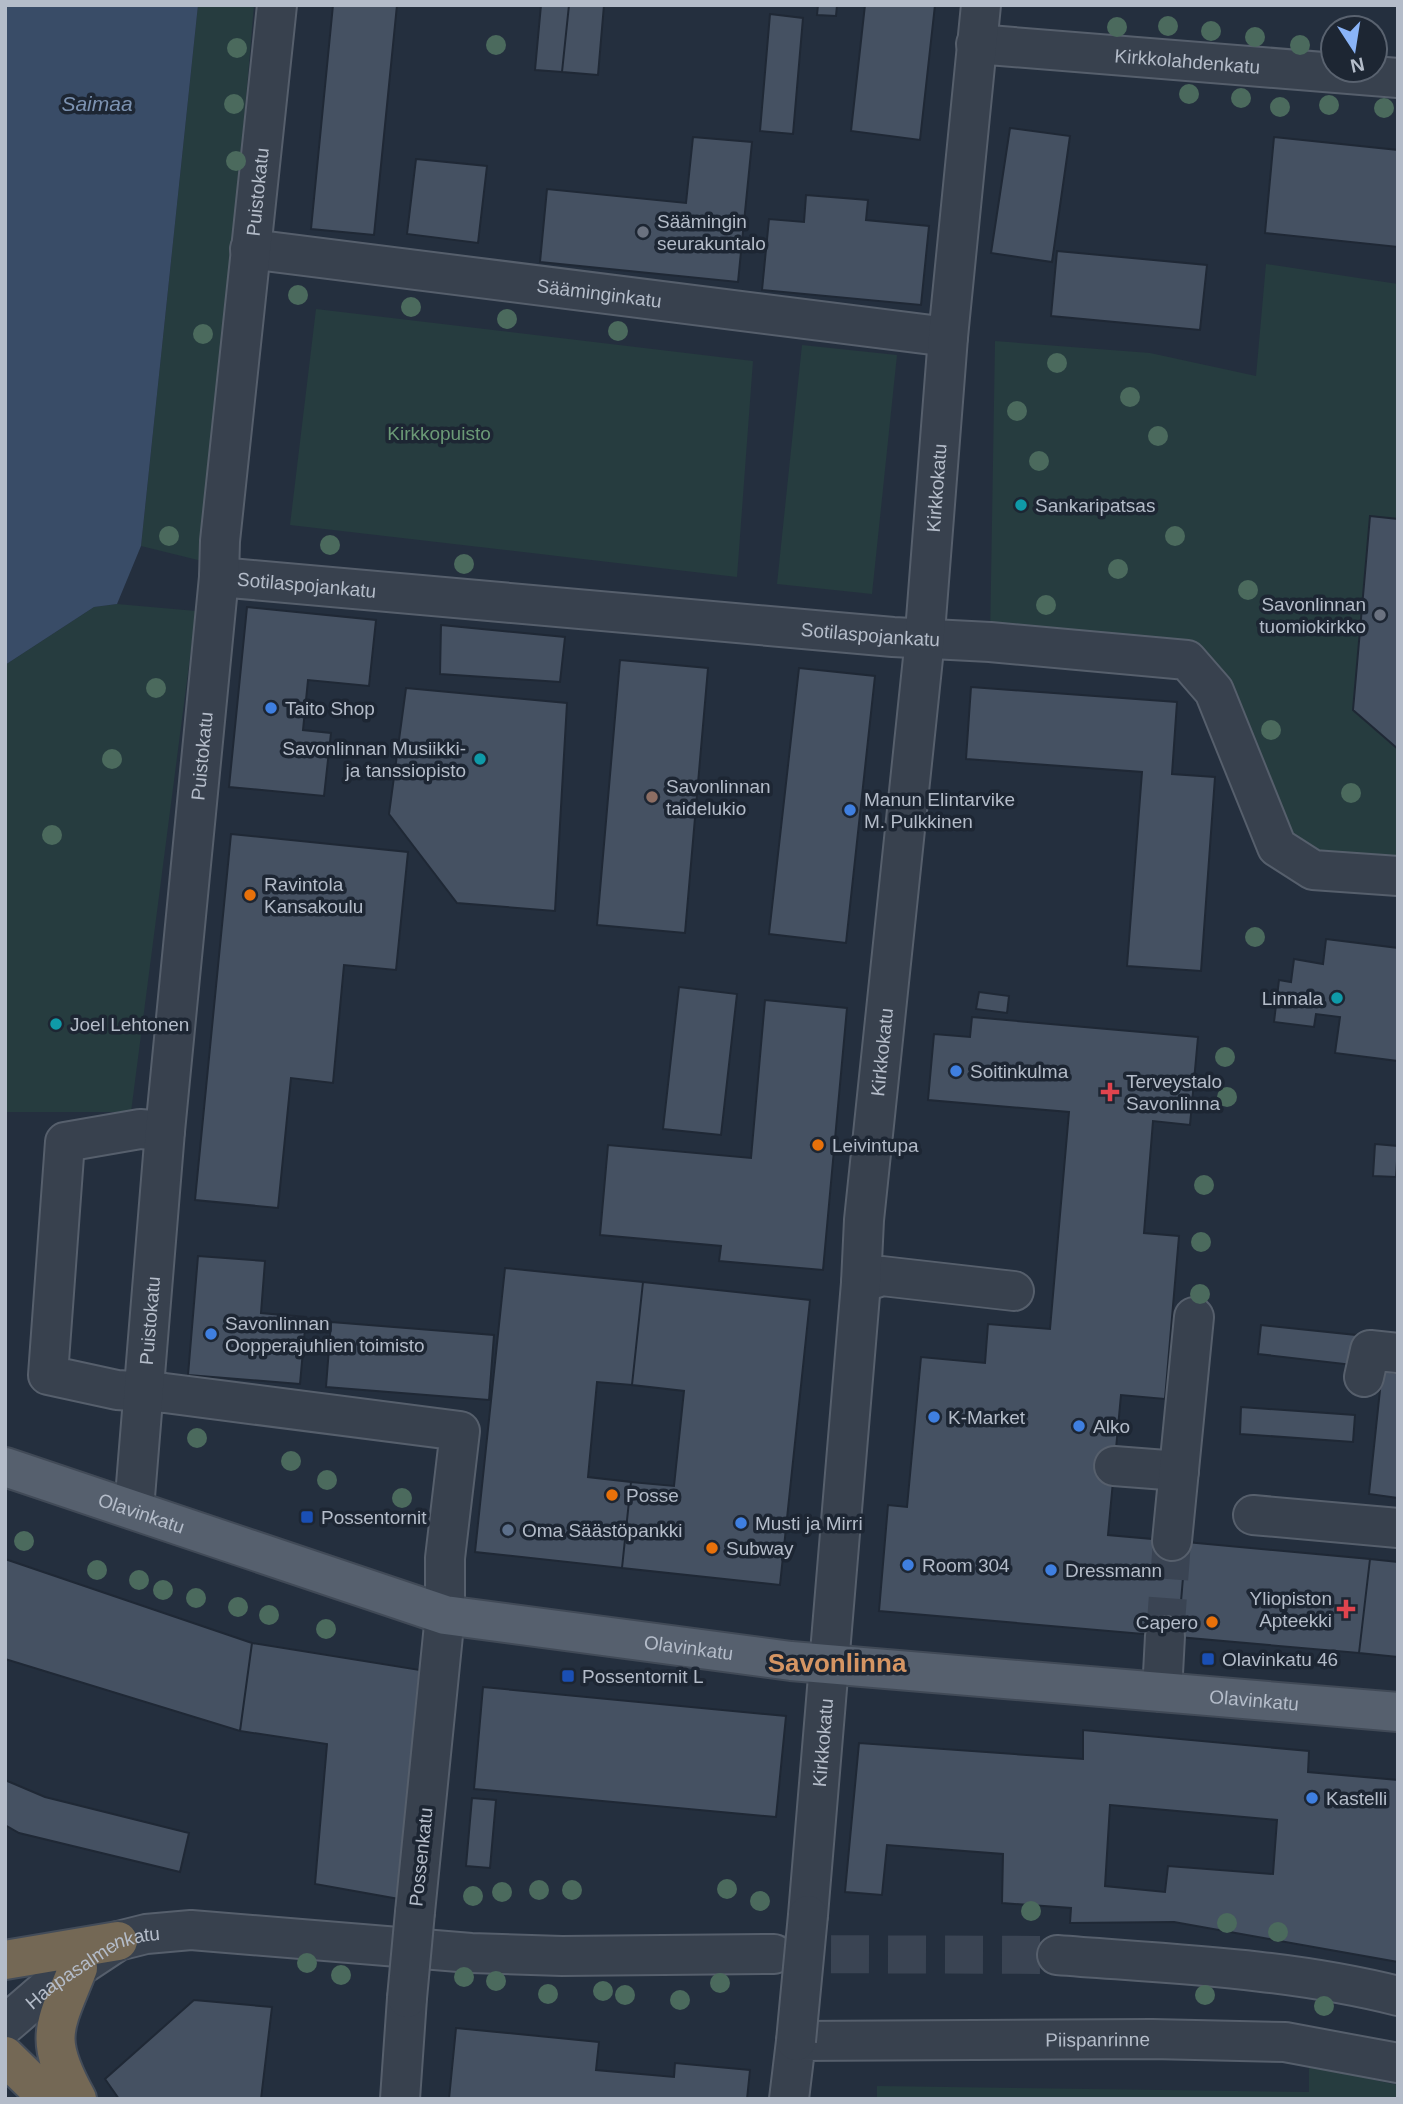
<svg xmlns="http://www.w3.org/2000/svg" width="1403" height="2104" font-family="Helvetica,sans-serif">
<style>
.green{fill:#263c3f}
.water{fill:#394c67}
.building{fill:#455162;stroke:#1f2835;stroke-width:2;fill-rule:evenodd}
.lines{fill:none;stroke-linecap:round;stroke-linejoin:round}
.minor-tunnel{stroke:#3a4453;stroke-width:38;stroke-dasharray:38 19;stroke-linecap:butt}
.minor-casing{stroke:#565f6c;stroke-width:42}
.major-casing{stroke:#414a57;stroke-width:42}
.highway-casing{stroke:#434c59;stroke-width:42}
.minor{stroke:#38414e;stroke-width:38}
.major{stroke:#56606e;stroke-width:38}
.highway{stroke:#746855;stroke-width:38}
.minor-bridge-casing{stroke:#565f6c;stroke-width:42;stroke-linecap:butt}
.minor-bridge{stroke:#38414e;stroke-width:38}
.tree{fill:#4b6a5d}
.worship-dot{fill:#6b7280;stroke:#1d2633;stroke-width:2.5}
.culture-dot{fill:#0f9aa8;stroke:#1d2633;stroke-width:2.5}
.shop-dot{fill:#3f7fe0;stroke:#1d2633;stroke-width:2.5}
.education-dot{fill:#8d6e63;stroke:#1d2633;stroke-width:2.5}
.food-dot{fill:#e8710a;stroke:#1d2633;stroke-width:2.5}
.health-dot{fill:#e0444e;stroke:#1d2633;stroke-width:2.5}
.transit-dot{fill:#1a4fb4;stroke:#1d2633;stroke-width:2.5}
.service-dot{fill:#5c6f8a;stroke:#1d2633;stroke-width:2.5}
.labels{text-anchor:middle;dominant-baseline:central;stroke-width:7;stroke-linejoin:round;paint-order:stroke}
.street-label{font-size:19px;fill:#b4bcc9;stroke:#1d2633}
.poi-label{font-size:19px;fill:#b4bcc9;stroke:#1d2633;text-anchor:start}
.park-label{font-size:19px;fill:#6b9a76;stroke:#1d2633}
.water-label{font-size:21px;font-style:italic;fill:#7c92b1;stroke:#1d2633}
.district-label{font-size:26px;font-weight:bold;fill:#d59563;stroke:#1d2633}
</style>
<rect width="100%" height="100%" fill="#242f3e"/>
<path class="green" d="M198,5H254L207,559L202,561L141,546Z
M1266,264L1398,284V876L1313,870L1187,660L990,642L995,341L1150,353L1256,376Z
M316,309L753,361L737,577L290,525Z
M802,345L897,355L872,594L777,584Z
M117,604L196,611L131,1112H5V665L94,607Z
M1309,2066L1398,2085V2099H877V2086L1309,2092Z"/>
<path class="water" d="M5,5H198L141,546L117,604L94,607L5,665Z"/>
<path class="building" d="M333,5H397L374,235L311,229Z
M541,5H569L562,72L535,70Z
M569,5H604L598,75L562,72Z
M818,5H837L836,16L817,15Z
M865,5H935L920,140L851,131Z
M770,14L803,18L793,134L760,131Z
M1010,128L1070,136L1052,262L991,253Z
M693,137L752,142L738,282L540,262L547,189L686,203Z
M1274,137L1398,150V247L1265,233Z
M416,159L487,166L478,243L407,234Z
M806,195L868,200L866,220L929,226L921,305L762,290L769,219L804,222Z
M1057,251L1207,265L1200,330L1051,316Z
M1370,516L1398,519V749L1353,710Z
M247,607L376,620L369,686L308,680L303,730L331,733L324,796L229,787Z
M441,625L565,637L560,682L440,674Z
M620,660L708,668L685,933L597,925Z
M799,668L875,676L846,943L769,934Z
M971,687L1177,702L1172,774L1215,777L1201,971L1127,966L1142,772L966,759Z
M406,688L567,703L555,911L457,903L389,814Z
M231,834L408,852L396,970L344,965L333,1083L291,1078L278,1208L195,1200Z
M1326,939L1398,948V1061L1335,1053L1340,1017L1316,1014L1314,1027L1274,1022L1279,980L1291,982L1294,959L1323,964Z
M679,987L737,994L721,1135L663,1129Z
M979,992L1009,996L1007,1013L976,1009Z
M765,1000L847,1008L823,1270L719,1261L721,1246L600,1235L608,1145L751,1158Z
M972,1017L1198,1037L1190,1125L1153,1121L1144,1233L1179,1236L1165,1399L1121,1395L1108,1535L1186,1542L1178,1637L879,1611L888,1505L907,1507L921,1357L985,1363L988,1324L1050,1329L1069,1112L928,1100L934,1034L970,1037Z
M1375,1144L1398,1146L1396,1177L1373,1176Z
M198,1256L265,1261L261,1313L306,1317L300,1384L188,1375Z
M505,1268L643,1282L632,1385L597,1382L588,1477L631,1482L622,1568L475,1552Z
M643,1282L810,1300L780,1585L622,1568L631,1482L674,1486L684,1391L632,1385Z
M331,1322L494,1335L489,1400L326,1387Z
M1261,1325L1356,1335L1353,1365L1258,1354Z
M1382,1371L1398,1373V1498L1369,1494Z
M1241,1407L1355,1415L1353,1442L1240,1434Z
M1186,1542L1370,1559L1359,1653L1178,1637Z
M5,1559L252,1643L240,1731L5,1659Z
M1370,1559L1398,1562V1657L1359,1653Z
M252,1643L420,1670L399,1899L315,1884L327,1744L240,1731Z
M483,1687L786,1716L776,1817L474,1789Z
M1083,1730L1309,1751L1308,1772L1398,1780V1962L1174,1922L1070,1923L1071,1908L1002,1903L1003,1854L887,1845L882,1895L845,1892L859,1743L1083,1759ZM1110,1805L1277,1820L1273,1874L1168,1866L1165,1892L1105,1886Z
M5,1780L45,1797L189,1833L180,1872L19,1833L5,1825Z
M472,1798L496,1800L490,1868L466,1866Z
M194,2000L272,2007L261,2099H119L105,2079Z
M456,2028L599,2042L596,2070L674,2077L675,2063L750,2070L747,2099H449Z"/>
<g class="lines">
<path class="minor-tunnel" d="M1165,1636L1172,1541
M774,1954L1057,1955"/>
<defs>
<g id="minor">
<path id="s1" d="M976,44L1398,78"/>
<path id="s2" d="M250,249L948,337"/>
<path id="s3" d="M219,577L893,637L990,642L1187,660L1214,691L1277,847L1313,870L1398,876"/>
<path d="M165,1131L140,1129L65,1142L48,1375L117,1390L165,1393L460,1431L445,1558V1615L415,1912"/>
<path d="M861,1283L882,1276L1014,1291"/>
<path d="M1364,1377L1370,1350L1398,1353"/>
<path d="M1114,1466L1179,1471"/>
<path id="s4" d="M134,1509L165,1131L219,577L220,541L277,5"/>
<path d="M1253,1515L1398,1528"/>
<path d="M1172,1541L1194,1317"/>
<path d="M1162,1692L1165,1636"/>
<path id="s5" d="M808,1915L861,1283L864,1220L923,658L948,337L981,5"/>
<path d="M1057,1955C1171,1964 1287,1968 1398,1996"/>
<path id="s6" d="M5,2025L50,1986L118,1941L146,1934L191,1930L471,1953L562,1956L774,1954"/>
<path d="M400,2099L407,1998"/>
<path id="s7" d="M789,2099L796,2041L1152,2039L1285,2042L1398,2063"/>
</g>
<g id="major">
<path id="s8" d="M5,1467L445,1615L791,1661L1398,1712"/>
</g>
<path id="highway" d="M5,1960L118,1941
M5,2056L49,2099
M77,2099C43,2038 54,2028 78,1968"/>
</defs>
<use href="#minor" class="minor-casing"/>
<use href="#major" class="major-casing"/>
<use href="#highway" class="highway-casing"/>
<use href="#minor" class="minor"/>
<use href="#major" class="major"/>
<use href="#highway" class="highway"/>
<defs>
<path id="minor-bridge" d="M407,1998L415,1912
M796,2041L808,1915"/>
</defs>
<use href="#minor-bridge" class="minor-bridge-casing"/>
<use href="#minor-bridge" class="minor-bridge"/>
</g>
<g class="tree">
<circle cx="1168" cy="26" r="10"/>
<circle cx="1117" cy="27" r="10"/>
<circle cx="1211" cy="31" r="10"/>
<circle cx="1255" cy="37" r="10"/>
<circle cx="496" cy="45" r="10"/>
<circle cx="1300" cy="45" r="10"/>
<circle cx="237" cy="48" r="10"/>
<circle cx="1189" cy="94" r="10"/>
<circle cx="1241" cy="98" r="10"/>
<circle cx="234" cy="104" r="10"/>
<circle cx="1329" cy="105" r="10"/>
<circle cx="1280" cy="107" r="10"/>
<circle cx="1384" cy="108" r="10"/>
<circle cx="236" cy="161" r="10"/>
<circle cx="298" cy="295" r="10"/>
<circle cx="411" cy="307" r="10"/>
<circle cx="507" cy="319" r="10"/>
<circle cx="618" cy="331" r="10"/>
<circle cx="203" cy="334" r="10"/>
<circle cx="1057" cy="363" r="10"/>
<circle cx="1130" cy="397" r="10"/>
<circle cx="1017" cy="411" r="10"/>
<circle cx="1158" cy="436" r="10"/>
<circle cx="1039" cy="461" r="10"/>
<circle cx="169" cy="536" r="10"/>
<circle cx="1175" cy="536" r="10"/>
<circle cx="330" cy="545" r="10"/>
<circle cx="464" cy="564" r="10"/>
<circle cx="1118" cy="569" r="10"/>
<circle cx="1248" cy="590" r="10"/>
<circle cx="1046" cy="605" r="10"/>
<circle cx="156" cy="688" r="10"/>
<circle cx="1271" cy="730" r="10"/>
<circle cx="112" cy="759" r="10"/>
<circle cx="1351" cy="793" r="10"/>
<circle cx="52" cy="835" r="10"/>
<circle cx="1255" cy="937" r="10"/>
<circle cx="1225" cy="1057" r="10"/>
<circle cx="1227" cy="1097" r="10"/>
<circle cx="1204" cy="1185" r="10"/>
<circle cx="1201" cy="1242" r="10"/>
<circle cx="1200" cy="1294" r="10"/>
<circle cx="197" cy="1438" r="10"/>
<circle cx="291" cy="1461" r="10"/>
<circle cx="327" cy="1480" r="10"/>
<circle cx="402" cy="1498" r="10"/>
<circle cx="24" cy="1541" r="10"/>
<circle cx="97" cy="1570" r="10"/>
<circle cx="139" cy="1580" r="10"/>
<circle cx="163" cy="1590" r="10"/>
<circle cx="196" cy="1598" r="10"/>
<circle cx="238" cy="1607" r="10"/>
<circle cx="269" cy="1615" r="10"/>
<circle cx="326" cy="1629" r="10"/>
<circle cx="727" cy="1889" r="10"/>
<circle cx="539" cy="1890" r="10"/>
<circle cx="572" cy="1890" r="10"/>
<circle cx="502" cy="1892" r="10"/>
<circle cx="473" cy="1896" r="10"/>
<circle cx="760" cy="1901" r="10"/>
<circle cx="1031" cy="1911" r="10"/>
<circle cx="1227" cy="1923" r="10"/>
<circle cx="1278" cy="1932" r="10"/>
<circle cx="307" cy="1963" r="10"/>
<circle cx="341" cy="1975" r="10"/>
<circle cx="464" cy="1977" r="10"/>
<circle cx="496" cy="1981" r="10"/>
<circle cx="720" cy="1983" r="10"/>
<circle cx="603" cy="1991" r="10"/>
<circle cx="548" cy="1994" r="10"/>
<circle cx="625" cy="1995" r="10"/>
<circle cx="1205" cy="1995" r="10"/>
<circle cx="680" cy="2000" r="10"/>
<circle cx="1324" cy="2006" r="10"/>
</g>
<g class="worship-dot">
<circle cx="643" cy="232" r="7"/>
<circle cx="1380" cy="615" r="7"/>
</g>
<g class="culture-dot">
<circle cx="1021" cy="505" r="7"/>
<circle cx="480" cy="759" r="7"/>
<circle cx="1337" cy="998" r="7"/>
<circle cx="56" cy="1024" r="7"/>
</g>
<g class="shop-dot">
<circle cx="271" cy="708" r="7"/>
<circle cx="850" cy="810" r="7"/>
<circle cx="956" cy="1071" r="7"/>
<circle cx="211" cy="1334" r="7"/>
<circle cx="934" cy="1417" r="7"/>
<circle cx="1079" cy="1426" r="7"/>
<circle cx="741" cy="1523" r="7"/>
<circle cx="908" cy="1565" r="7"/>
<circle cx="1051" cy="1570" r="7"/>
<circle cx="1312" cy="1798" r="7"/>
</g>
<circle class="education-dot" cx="652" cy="797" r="7"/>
<g class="food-dot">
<circle cx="250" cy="895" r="7"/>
<circle cx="818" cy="1145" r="7"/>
<circle cx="612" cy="1495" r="7"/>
<circle cx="712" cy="1548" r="7"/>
<circle cx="1212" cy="1622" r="7"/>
</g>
<g class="health-dot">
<path d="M1106.5 1081.5h7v7h7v7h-7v7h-7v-7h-7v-7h7z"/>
<path d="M1342.5 1598.5h7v7h7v7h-7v7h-7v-7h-7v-7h7z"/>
</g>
<g class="transit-dot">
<rect x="300" y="1510" width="14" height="14" rx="3.5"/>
<rect x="1201" y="1652" width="14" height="14" rx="3.5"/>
<rect x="561" y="1669" width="14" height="14" rx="3.5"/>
</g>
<circle class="service-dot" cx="508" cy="1530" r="7"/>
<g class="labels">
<g class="street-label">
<text stroke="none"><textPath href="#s1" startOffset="212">Kirkkolahdenkatu</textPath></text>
<text stroke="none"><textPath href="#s4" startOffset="1323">Puistokatu</textPath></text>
<text stroke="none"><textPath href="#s2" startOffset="352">Sääminginkatu</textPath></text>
<text stroke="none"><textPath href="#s5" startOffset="1433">Kirkkokatu</textPath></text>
<text stroke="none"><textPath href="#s3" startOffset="88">Sotilaspojankatu</textPath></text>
<text stroke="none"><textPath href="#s3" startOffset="654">Sotilaspojankatu</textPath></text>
<text stroke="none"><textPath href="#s4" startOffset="756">Puistokatu</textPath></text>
<text stroke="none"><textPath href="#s5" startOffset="866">Kirkkokatu</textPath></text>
<text stroke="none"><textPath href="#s4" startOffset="189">Puistokatu</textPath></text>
<text stroke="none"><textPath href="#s8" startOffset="144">Olavinkatu</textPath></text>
<text stroke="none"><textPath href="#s8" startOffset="710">Olavinkatu</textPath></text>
<text stroke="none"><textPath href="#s8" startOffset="1278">Olavinkatu</textPath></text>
<text stroke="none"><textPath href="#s5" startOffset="173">Kirkkokatu</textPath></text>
<text transform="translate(421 1857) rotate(-84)">Possenkatu</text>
<text stroke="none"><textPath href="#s6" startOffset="107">Haapasalmenkatu</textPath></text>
<text stroke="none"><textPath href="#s7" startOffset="360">Piispanrinne</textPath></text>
</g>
<g class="poi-label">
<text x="657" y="221">Säämingin<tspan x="657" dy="22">seurakuntalo</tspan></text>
<text x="1035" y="505">Sankaripatsas</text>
<text x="1366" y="604" text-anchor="end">Savonlinnan<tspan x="1366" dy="22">tuomiokirkko</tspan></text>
<text x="285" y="708">Taito Shop</text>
<text x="466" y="748" text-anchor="end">Savonlinnan Musiikki-<tspan x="466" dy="22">ja tanssiopisto</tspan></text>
<text x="666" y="786">Savonlinnan<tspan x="666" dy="22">taidelukio</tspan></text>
<text x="864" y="799">Manun Elintarvike<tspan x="864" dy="22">M. Pulkkinen</tspan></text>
<text x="264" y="884">Ravintola<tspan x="264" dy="22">Kansakoulu</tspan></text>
<text x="1323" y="998" text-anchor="end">Linnala</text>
<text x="70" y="1024">Joel Lehtonen</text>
<text x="970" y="1071">Soitinkulma</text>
<text x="1126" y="1081">Terveystalo<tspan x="1126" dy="22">Savonlinna</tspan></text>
<text x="832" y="1145">Leivintupa</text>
<text x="225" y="1323">Savonlinnan<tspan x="225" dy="22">Oopperajuhlien toimisto</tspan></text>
<text x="948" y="1417">K-Market</text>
<text x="1093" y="1426">Alko</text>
<text x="626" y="1495">Posse</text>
<text x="321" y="1517">Possentornit</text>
<text x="755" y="1523">Musti ja Mirri</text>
<text x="522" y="1530">Oma Säästöpankki</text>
<text x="726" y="1548">Subway</text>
<text x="922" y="1565">Room 304</text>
<text x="1065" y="1570">Dressmann</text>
<text x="1332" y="1598" text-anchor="end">Yliopiston<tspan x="1332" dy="22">Apteekki</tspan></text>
<text x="1198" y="1622" text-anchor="end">Capero</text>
<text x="1222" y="1659">Olavinkatu 46</text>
<text x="582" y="1676">Possentornit L</text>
<text x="1326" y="1798">Kastelli</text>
</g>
<g class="park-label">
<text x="439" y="433">Kirkkopuisto</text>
</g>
<g class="water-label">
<text x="97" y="103">Saimaa</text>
</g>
<g class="district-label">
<text x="837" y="1663">Savonlinna</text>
</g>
</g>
<rect width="1403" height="2104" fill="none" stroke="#b4bcc9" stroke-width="14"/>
<g transform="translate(1354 49) rotate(168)"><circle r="33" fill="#1d2633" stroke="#59626f" stroke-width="2"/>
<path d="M0-5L12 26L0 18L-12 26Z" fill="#8ab4f8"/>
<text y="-10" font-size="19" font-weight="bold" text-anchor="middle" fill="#b4bcc9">N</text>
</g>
</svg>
